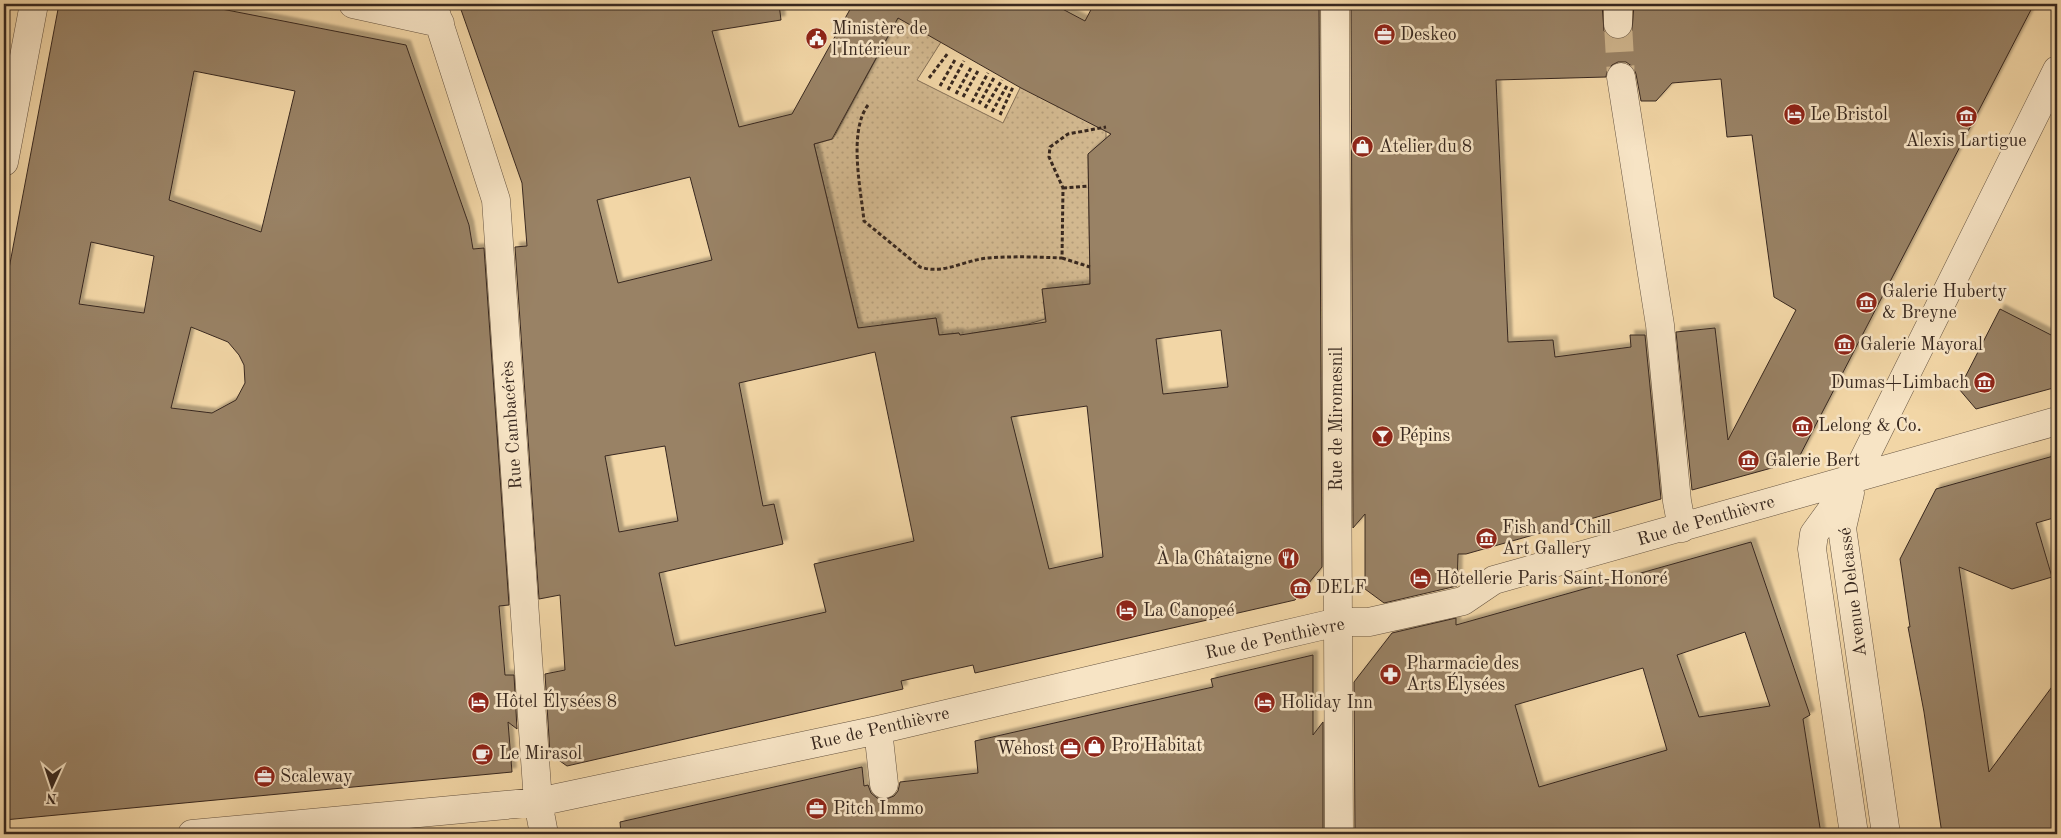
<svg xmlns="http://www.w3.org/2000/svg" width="2061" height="838" font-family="'Old Standard TT',serif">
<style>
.grass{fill:url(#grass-dots);stroke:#857057}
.building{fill:#998265;stroke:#38281f;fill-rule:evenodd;filter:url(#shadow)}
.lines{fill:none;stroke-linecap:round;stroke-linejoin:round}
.minor-tunnel{stroke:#cdb38b;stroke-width:28;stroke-dasharray:28 14;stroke-linecap:butt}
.minor-casing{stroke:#665441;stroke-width:29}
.path{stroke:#38281f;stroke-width:3;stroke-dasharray:4 2.5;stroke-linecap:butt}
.minor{stroke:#f7e4c5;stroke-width:28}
.labels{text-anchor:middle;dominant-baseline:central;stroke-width:5;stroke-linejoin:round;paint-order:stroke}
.poi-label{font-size:18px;fill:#38281f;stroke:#f7e4c5;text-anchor:start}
.street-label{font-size:18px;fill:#38281f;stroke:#f7e4c5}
</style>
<defs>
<pattern id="grass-dots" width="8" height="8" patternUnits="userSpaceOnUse" patternTransform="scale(1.25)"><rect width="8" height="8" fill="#d2b88f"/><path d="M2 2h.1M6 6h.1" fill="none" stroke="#b59e7b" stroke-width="1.8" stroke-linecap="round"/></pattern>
<filter id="shadow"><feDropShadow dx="4.5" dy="-4.5" stdDeviation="1" flood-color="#0004"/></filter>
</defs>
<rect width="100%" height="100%" fill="#f2d6a6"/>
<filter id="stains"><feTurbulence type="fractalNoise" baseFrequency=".004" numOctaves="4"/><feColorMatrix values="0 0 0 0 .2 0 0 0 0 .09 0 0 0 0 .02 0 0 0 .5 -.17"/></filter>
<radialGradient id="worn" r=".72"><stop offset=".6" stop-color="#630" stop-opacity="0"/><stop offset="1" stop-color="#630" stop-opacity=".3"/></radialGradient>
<path class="grass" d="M897,5L941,42L917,80L1003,123L1021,86L1106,117V139L1088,155L1090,284L1043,289L1045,319L1025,325L974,333L961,346L959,333L939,335L936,318L881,325L862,344L814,144L833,139L891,31Z"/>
<path class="building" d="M59,4H196L406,45L469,225L473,249L484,248L509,605L499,606L505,675H514L517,729L508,722L512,772L4,820V295ZM194,71L295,91L261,232L169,200ZM91,242L154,256L144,313L79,304ZM191,327L228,342L239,355L244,365L245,383L236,400L212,413L171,408Z
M459,4H779L781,20L712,31L739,127L792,114L853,4H1053L1085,21L1094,4H1319L1322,567L1295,600L975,673L973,665L901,681L903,689L567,766L550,754L545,674L565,670L560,595L539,599L515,247L527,246L522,183ZM898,18L1021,88L1111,134L1088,154L1090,284L1042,289L1046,322L960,335L959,333L939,335L936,318L858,328L814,144L832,139ZM690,177L712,260L618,283L597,200ZM1221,330L1228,387L1163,394L1156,339ZM875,352L914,541L814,564L826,612L675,646L659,573L783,544L774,504L763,506L739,383ZM1087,406L1103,557L1049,569L1011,417ZM665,446L678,521L619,532L605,456Z
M1351,4H1602L1604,31L1611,38L1618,40L1626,37L1632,31L1634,4H2034L1797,461L1692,490L1676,332L1715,328L1728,440L1796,310L1774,297L1752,135L1727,137L1721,79L1672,83L1656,101H1641L1636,74L1633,67L1626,62H1618L1612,65L1607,71L1606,77L1496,80L1508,342L1553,340L1555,357L1631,347L1630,335H1645L1661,499L1466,554H1458L1457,586L1384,603L1365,589V514L1353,528Z
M2000,309L2057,338V387L1976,409L1959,389Z
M2057,455V517L2036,523L2052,577L2012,589L1959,567L1989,772L2057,680V834H1942L1924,712L1908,627H1910L1900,559L1936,489Z
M1751,542L1810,715L1803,719L1821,834H1355L1354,682L1392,633L1456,618V625ZM1745,632L1770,706L1699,717L1677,655ZM1643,668L1667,750L1539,787L1515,705Z
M1313,655V735L1323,722V834H621L620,822L862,767L864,786L868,785L871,793L877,798L886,799L894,796L898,791L900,782L978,773L975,741L1213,687L1211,679Z"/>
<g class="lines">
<path class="minor-tunnel" d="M1618,24L1621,77"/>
<defs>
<path id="minor" d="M353,4L440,23
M433,4L496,200L538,802L544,834
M1335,4L1339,834
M1618,24V4
M1621,77L1660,325L1677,501L1682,528
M4,162L34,4
M1850,493L1842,528L1886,834
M878,730L884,784
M192,834L538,802L878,730L1338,622H1369L1463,601L1494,580L2057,421
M1854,834L1812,549L1814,534L1854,479L2057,70"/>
</defs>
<use href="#minor" class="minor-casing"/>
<path class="path" d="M929,78L948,53
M940,86L956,58
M948,90L964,61
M956,94L972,66
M963,97L979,69
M972,102L988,73
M979,104L995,76
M868,105C848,132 861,190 864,221L920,267C944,275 964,260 988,258C1012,256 1038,257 1062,258L1063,188L1049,157L1050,147L1068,134L1106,127
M985,108L1002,80
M992,112L1008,84
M1000,115L1013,87
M1063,188L1089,186
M1062,258L1090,267"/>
<use href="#minor" class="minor"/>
</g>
<defs>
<symbol id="office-disc" viewBox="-11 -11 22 22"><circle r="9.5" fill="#8f2418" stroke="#f7e4c5"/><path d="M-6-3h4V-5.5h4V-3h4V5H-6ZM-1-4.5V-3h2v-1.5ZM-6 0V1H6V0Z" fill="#fff"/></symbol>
<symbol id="civic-disc" viewBox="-11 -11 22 22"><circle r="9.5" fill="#8f2418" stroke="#f7e4c5"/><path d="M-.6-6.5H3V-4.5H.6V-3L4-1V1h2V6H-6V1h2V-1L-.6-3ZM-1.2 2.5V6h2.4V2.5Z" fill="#fff"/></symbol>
<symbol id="hotel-disc" viewBox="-11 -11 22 22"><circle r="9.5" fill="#8f2418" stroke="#f7e4c5"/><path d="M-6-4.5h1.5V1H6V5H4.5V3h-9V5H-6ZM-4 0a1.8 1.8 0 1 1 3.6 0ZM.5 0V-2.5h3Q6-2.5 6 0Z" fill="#fff"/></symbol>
<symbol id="museum-disc" viewBox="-11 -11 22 22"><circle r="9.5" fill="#8f2418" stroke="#f7e4c5"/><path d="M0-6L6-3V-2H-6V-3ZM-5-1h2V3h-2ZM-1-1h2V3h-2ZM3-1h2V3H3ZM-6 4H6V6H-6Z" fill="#fff"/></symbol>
<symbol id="shop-disc" viewBox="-11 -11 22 22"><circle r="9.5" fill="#8f2418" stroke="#f7e4c5"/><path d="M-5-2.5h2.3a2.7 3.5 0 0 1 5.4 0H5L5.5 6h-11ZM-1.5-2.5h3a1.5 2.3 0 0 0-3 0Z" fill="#fff"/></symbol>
<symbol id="bar-disc" viewBox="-11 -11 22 22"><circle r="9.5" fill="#8f2418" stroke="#f7e4c5"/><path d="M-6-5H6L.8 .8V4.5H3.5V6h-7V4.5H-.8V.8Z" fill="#fff"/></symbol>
<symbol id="restaurant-disc" viewBox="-11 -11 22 22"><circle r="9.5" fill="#8f2418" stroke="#f7e4c5"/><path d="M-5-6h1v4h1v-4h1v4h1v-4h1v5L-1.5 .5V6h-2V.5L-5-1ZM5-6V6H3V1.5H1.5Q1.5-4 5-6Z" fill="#fff"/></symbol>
<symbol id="pharmacy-disc" viewBox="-11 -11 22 22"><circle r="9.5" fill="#8f2418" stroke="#f7e4c5"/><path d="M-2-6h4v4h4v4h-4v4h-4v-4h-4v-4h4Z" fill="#fff"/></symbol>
<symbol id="cafe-disc" viewBox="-11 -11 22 22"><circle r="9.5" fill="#8f2418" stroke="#f7e4c5"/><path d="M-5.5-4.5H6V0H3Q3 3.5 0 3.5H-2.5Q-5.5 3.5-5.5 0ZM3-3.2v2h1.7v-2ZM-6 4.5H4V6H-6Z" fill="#fff"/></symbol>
</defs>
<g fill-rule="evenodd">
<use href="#office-disc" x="1372" y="22" width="25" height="25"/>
<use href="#civic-disc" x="804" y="26" width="25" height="25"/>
<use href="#hotel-disc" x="1782" y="102" width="25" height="25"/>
<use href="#museum-disc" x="1954" y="104" width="25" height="25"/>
<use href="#shop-disc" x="1350" y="134" width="25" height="25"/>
<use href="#museum-disc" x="1854" y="290" width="25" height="25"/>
<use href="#museum-disc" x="1832" y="332" width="25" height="25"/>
<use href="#museum-disc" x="1972" y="370" width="25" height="25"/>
<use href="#museum-disc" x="1790" y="414" width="25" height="25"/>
<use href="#bar-disc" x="1370" y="424" width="25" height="25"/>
<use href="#museum-disc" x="1736" y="448" width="25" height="25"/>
<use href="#museum-disc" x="1474" y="526" width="25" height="25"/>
<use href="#restaurant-disc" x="1276" y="546" width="25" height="25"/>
<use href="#hotel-disc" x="1408" y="566" width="25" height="25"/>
<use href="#museum-disc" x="1288" y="576" width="25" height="25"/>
<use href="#hotel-disc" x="1114" y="598" width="25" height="25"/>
<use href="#pharmacy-disc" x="1378" y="662" width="25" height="25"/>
<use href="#hotel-disc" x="466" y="690" width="25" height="25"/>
<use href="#hotel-disc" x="1252" y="690" width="25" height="25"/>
<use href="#shop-disc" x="1082" y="734" width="25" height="25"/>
<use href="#office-disc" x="1058" y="736" width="25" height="25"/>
<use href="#cafe-disc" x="470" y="742" width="25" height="25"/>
<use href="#office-disc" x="252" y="764" width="25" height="25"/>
<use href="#office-disc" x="804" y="796" width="25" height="25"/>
</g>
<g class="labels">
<g class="poi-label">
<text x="832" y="29">Ministère de<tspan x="832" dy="21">l'Intérieur</tspan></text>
<text x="1400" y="35">Deskeo</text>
<text x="1810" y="115">Le Bristol</text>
<text x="1966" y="141" text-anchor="middle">Alexis Lartigue</text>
<text x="1379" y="147">Atelier du 8</text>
<text x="1882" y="292">Galerie Huberty<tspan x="1882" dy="21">&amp; Breyne</tspan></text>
<text x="1860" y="345">Galerie Mayoral</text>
<text x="1969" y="383" text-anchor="end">Dumas+Limbach</text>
<text x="1818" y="426">Lelong &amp; Co.</text>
<text x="1399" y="436">Pépins</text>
<text x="1765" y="461">Galerie Bert</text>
<text x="1502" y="528">Fish and Chill<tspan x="1502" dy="21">Art Gallery</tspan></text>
<text x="1272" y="559" text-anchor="end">À la Châtaigne</text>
<text x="1436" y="579">Hôtellerie Paris Saint-Honoré</text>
<text x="1316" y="588">DELF</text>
<text x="1143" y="611">La Canopeé</text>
<text x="1406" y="664">Pharmacie des<tspan x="1406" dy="21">Arts Élysées</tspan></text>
<text x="495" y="702">Hôtel Élysées 8</text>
<text x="1281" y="703">Holiday Inn</text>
<text x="1111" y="746">Pro'Habitat</text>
<text x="1055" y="749" text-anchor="end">Wehost</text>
<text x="499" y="754">Le Mirasol</text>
<text x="280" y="777">Scaleway</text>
<text x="833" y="809">Pitch Immo</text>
</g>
<g class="street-label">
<text transform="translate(1337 419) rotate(-90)">Rue de Miromesnil</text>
<text transform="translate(512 425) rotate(-94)">Rue Cambacérès</text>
<text transform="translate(1706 521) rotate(-16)">Rue de Penthièvre</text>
<text transform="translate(1853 592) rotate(-97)">Avenue Delcassé</text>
<text transform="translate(1275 639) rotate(-12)">Rue de Penthièvre</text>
<text transform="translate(880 729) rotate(-13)">Rue de Penthièvre</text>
</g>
</g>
<rect width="2061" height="838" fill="none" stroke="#f2d6a6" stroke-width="20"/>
<rect x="5" y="5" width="2051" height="828" fill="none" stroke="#38281f" stroke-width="2.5"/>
<rect x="10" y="10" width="2041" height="818" fill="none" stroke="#38281f"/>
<g transform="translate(52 786) rotate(183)" stroke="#f7e4c5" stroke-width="4" paint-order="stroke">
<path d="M0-4L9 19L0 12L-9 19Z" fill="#38281f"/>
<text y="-8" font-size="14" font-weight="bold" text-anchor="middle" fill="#38281f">N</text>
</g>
<rect width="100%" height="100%" filter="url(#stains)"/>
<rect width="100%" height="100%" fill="url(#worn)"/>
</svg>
